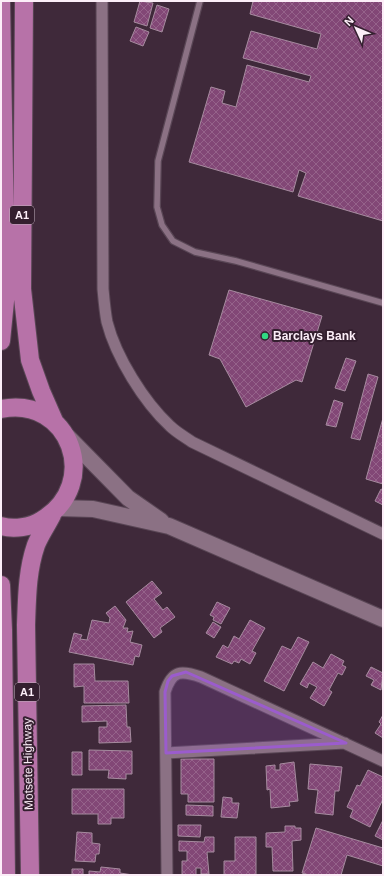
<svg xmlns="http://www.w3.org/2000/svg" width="384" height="876" font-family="Arial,sans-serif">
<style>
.building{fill:url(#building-cross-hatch);stroke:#a68b9f}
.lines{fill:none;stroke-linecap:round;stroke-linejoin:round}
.service-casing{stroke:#594655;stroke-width:8}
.minor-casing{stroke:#594655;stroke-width:13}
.secondary-casing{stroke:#594655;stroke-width:18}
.trunk-casing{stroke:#594655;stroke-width:20}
.service{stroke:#8b7184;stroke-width:5.5}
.minor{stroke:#8b7184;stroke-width:11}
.secondary{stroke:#8b7184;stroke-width:16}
.trunk{stroke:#b772a8;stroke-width:18}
.marked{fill:#9b5ccd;fill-opacity:0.2;stroke:#9b5ccd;stroke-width:3;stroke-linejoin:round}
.poi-dot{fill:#30d883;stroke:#341f2f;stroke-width:1.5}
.labels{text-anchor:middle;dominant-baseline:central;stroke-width:4;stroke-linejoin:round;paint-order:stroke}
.shield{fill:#341f2f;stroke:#c0b0bc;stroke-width:1}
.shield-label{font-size:11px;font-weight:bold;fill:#fceef8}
.poi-label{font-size:12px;font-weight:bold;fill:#fceef8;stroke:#341f2f;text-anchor:start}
.street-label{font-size:12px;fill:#fceef8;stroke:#341f2f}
</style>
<defs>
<pattern id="building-cross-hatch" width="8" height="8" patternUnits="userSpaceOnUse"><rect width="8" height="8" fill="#824776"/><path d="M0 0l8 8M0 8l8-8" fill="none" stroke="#95628a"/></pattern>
</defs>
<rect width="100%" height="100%" fill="#3f293a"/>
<path class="building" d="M140,1L153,3L147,26L134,22Z
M253,1H383V221L298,196L306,173L299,170L293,192L189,162L211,87L225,91L222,103L236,107L247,65L309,82L311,76L243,58L251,31L317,49L321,34L250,14Z
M157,5L169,9L162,32L150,28Z
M136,27L149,32L143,46L130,41Z
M229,290L322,316L302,382L296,380L246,407L220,359L209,355Z
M346,358L356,361L345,391L335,388Z
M368,374L378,377L360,440L351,438Z
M334,400L343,403L336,427L326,425Z
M383,418V484L366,479Z
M381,489L383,490V505L375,501Z
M152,581L162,593L154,599L163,610L167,607L175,617L160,628L162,632L154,638L126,602Z
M217,602L230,608L221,624L213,620L214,617L210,615Z
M115,606L126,620L123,628H128L127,632L133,631L130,642L142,645L139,657L135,656L133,665L69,652L74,633L82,635L80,639L87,640L92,620L109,623L110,618L106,613Z
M250,620L265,628L252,651L256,653L250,664L241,659L239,663L234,661L232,664L216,657L223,645L228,648L234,636L239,639Z
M213,622L221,627L214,638L206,633Z
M298,637L309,642L284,691L264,681L282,646L291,650Z
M331,654L344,661L342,665L346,667L342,675L338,673L329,690L332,692L324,706L310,698L317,687L309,683L307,688L300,684L313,662L323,668Z
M74,664H94L95,681H128L129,703H84V686L74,687Z
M371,667L383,673L381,690L371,685L374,680L366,676Z
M126,705L127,727H130L131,742L99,743V727H107V721L82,722V706Z
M383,715V738L375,733L381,724L379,722Z
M89,750L132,751V774H126V779L108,778L109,770H89Z
M72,752H82V775H72Z
M181,759H214V802H188V794H181Z
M294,762L298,801L289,802L290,806L271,808L270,789L267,790L266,766L275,765V770H280V764Z
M310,764L342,767L339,791H335L333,815L315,813L318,790L308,789Z
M368,770L383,777V799L370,827L350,817L353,810L347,807L357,785L360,786Z
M72,789H124V818H111V824H98V814H72Z
M223,797L232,798V803H239L237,818L221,817Z
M186,805L213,806V816L186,815Z
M383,820V840L375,836Z
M178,825H201L200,837L178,836Z
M285,826H295V828H301V840L292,841L293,871H273L272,847H266V833L285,832Z
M316,828L383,848V866L347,855L341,875H309L302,873Z
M77,832L92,833V843L100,844L99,854H96L95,862L75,861Z
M205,837H214V852H207L209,874H201V868H196V875H182V861H187V851H179V841L204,842Z
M235,837H256V875H224V861H235Z
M101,867L120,869V873L133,875H89V871L100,872Z
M72,869H83V875H72Z"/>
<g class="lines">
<defs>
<path id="service" d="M200,1L158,161L157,207L162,225L173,241L195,252L236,261L383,303"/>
<path id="minor" d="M102,1L103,289C104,300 105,312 107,322C116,357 144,402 170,426C176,432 185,437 192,442L383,534
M166,753L345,743
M167,875L165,692C172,670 181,670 201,677L383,761"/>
<path id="secondary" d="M64,433L128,498L161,521
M59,508L93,509L169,526L383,619"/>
<path id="trunk" d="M24,1L22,289L30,360L41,391L55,423
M1,341L6,291L1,1
M1,409C70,395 102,484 42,520C31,527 14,530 1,526
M1,585L3,630L6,875
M30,875L26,625C27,598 27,571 36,545C40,535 47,525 52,515"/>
</defs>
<use href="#service" class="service-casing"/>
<use href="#minor" class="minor-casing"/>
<use href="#secondary" class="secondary-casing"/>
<use href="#trunk" class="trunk-casing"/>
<use href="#service" class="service"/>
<use href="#minor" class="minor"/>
<use href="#secondary" class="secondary"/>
<use href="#trunk" class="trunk"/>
</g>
<path class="marked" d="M186,672L346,743L166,753L165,692L168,681L172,676Z"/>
<circle class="poi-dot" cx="265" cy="336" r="4"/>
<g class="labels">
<g class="shield">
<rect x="10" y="206" width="24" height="18" rx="3"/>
<rect x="15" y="683" width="24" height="18" rx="3"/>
</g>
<g class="shield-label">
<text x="22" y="215">A1</text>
<text x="27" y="692">A1</text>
</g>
<g class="poi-label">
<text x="273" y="336">Barclays Bank</text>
</g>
<g class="street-label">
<text transform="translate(28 764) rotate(-91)">Motsete Highway</text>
</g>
</g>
<rect width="384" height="876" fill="none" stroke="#fceef8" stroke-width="4"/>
<g transform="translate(356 28) rotate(314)" stroke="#341f2f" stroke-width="3" paint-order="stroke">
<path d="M0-3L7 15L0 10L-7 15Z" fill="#fceef8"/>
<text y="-6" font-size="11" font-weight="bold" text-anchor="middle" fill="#fceef8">N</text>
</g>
</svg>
